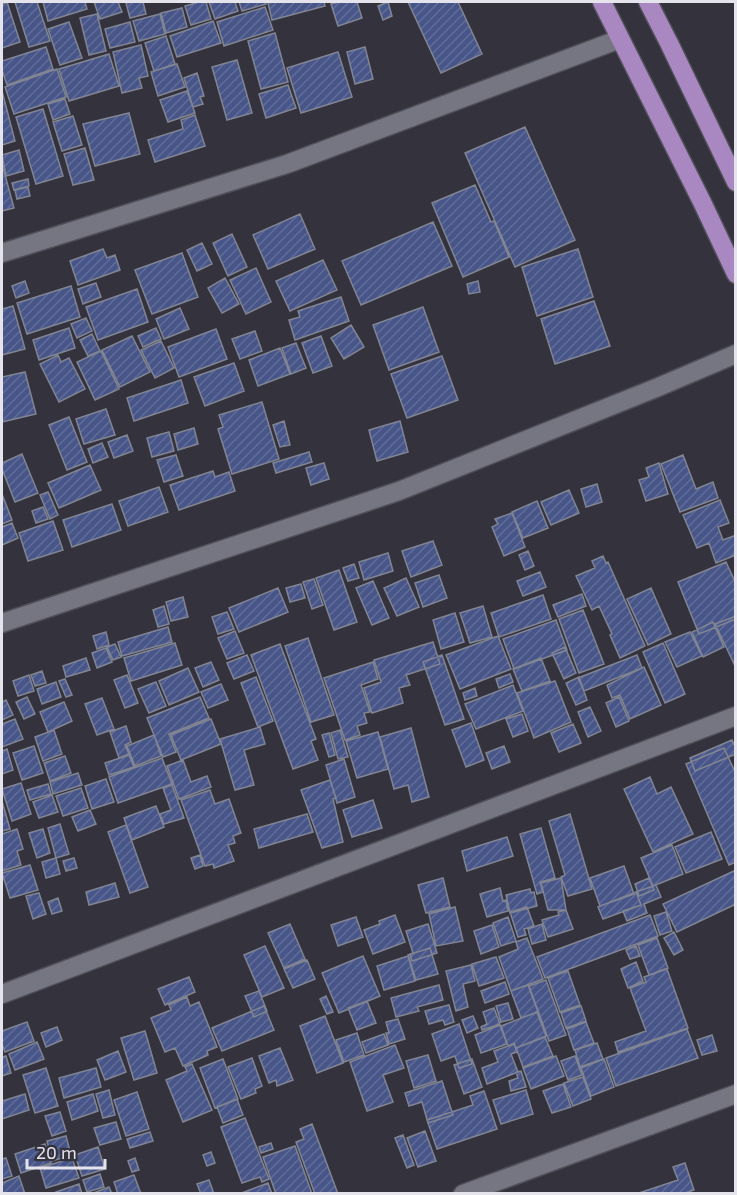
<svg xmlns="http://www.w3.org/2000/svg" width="737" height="1195" font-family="'Exo 2',sans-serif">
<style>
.building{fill:url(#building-hatch);stroke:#818593;stroke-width:1.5}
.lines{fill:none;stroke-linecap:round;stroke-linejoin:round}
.street-casing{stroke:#504e58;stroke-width:21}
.highway-casing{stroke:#504e58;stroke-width:21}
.street{stroke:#767582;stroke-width:18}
.highway{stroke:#a988c2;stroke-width:18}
</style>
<defs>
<pattern id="building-hatch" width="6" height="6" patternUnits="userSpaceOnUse" patternTransform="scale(1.5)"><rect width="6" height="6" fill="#475588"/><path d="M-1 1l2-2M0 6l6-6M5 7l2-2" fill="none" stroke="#616d99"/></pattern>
</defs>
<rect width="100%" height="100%" fill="#33323d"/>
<path class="building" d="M7,2L20,42L2,48V4Z
M15,2H37L50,41L29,47Z
M43,2H85L87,9L48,21Z
M94,2H118L122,12L100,19Z
M131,2H143L146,14L130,18L126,3Z
M199,2H206L211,19L191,25L185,6Z
M209,2H235L238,11L215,19Z
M239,2H265L266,4L242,11Z
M274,2H324L325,6L272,20L268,3Z
M339,2H357L362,18L338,26L331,4Z
M388,2L392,16L383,20L378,6Z
M408,2H458L482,54L441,73Z
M265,7L273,30L224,46L217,22Z
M182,8L187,27L166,33L161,13Z
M97,14L106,51L89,55L80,18Z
M160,14L165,34L139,41L133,21Z
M213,21L221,43L177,57L170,36Z
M69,22L82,58L60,65L48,29Z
M130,22L135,42L110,48L105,29Z
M275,33L288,82L261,89L248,41Z
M166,36L175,64L154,71L145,43Z
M141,45L148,76L139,78L142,88L122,93L113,52Z
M46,47L53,69L7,85L2,70V61Z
M365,47L373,79L355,84L347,52Z
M338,52L352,97L301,113L287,68Z
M109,54L119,86L69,101L59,69Z
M237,60L252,113L227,120L212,67Z
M177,64L185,87L158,96L151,72Z
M57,69L66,97L14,114L5,87Z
M197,73L204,96L200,97L203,104L193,107L184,78Z
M288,85L296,108L266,118L259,94Z
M2,91L15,141L2,145Z
M187,91L195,113L168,122L160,100Z
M65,99L70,114L53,120L48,104Z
M43,109L63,176L36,184L16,117Z
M129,113L140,154L95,166L83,124Z
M195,115L205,146L155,162L148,140L183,129L181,120Z
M73,116L82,145L62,151L53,122Z
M525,127L575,240L515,267L465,153Z
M85,148L94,180L73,185L64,154Z
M19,150L24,171L6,176L2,155Z
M2,164L14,208L2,211Z
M28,179L29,186L14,190L12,183Z
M475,185L491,222L494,221L509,257L463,277L432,203Z
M28,187L30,196L17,199L15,190Z
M300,214L315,249L268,269L253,235Z
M433,222L452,266L361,305L342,261Z
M232,234L247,267L228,276L213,243Z
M202,243L212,264L197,271L187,250Z
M103,249L107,258L115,255L120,270L78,285L70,261Z
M578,249L593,297L537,316L522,267Z
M182,253L198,297L152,314L135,270Z
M323,260L337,290L290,311L276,281Z
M256,268L271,302L246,314L230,280Z
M225,278L239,304L222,313L208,288Z
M25,281L29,293L16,298L12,286Z
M478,281L480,292L469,294L467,284Z
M96,283L101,297L83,304L78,289Z
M71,286L80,317L27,334L17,303Z
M137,289L148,322L98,340L86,307Z
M341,297L349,321L295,340L289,320L300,317L298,311Z
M594,301L610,346L555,364L541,319Z
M13,306L25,349L2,355V309Z
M423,307L439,352L389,370L373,325Z
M180,308L189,329L164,339L156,319Z
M86,318L92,331L77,338L71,324Z
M351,325L364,347L344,359L331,338Z
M69,328L75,348L39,360L33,340Z
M156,328L161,339L143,347L138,336Z
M216,329L227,359L179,377L168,347Z
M255,331L262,351L240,359L232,339Z
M92,334L100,351L88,356L80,340Z
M132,336L150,372L120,387L102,350Z
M321,336L332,366L313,373L302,343Z
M161,341L174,368L155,378L141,350Z
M296,343L306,368L291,374L282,348Z
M280,348L290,374L258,386L249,360Z
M101,351L119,389L95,400L77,362Z
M58,355L61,362L69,358L85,389L59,402L40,364Z
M442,356L458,400L407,418L391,374Z
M234,363L244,391L205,406L194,377Z
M25,372L36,414L2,422V377Z
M181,380L188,403L134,421L127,398Z
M262,402L279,459L232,474L218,429L223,427L219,415Z
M106,409L115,435L84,444L76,419Z
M69,417L87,462L67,470L49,425Z
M284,421L290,445L280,447L273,425Z
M400,421L408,452L377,461L369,430Z
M194,428L198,444L178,450L174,434Z
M169,432L174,451L152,457L147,438Z
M127,435L133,451L114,458L108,442Z
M102,443L108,457L93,463L88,449Z
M309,452L312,462L276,473L273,463Z
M22,454L38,493L15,502L2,469V463Z
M176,455L183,476L164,482L157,460Z
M683,455L696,489L713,482L718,498L680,512L661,464Z
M324,463L329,479L311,485L306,468Z
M659,463L668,494L646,501L639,480L649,477L646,468Z
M90,465L101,490L59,508L48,483Z
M213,471L215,477L229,472L235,491L179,510L170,485Z
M597,484L602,502L586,507L581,489Z
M159,487L168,512L128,526L119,501Z
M569,490L579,513L551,525L541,502Z
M48,492L58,515L50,519L40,495Z
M2,494L12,520L2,524Z
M720,500L729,523L718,527L723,540L736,535V555L716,563L709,543L697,548L683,515Z
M537,501L548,528L523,538L512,512Z
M112,504L121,530L72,547L63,520Z
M43,507L48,519L36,523L32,511Z
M512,513L525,547L504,556L492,527L498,524L495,519Z
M53,521L63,550L28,561L19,533Z
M12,523L18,538L2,545V527Z
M433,541L442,565L411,577L402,551Z
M528,551L534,566L525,570L519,555Z
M388,553L393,571L364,580L359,562Z
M603,556L606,563L608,562L645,646L620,658L610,635L612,634L599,606L592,610L576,576L595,568L592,561Z
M726,562L736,584V619L699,634L678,582Z
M354,564L359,578L348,581L343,568Z
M339,570L357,622L334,630L316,578Z
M540,572L546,587L523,596L517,581Z
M439,575L447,598L423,607L415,583Z
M406,578L419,607L397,616L384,588Z
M314,579L323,605L312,609L303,582Z
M373,581L389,618L372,625L356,588Z
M301,584L305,598L290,602L286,588Z
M278,588L288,612L239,632L229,608Z
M651,588L671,634L648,645L627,599Z
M582,594L586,606L558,617L553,605Z
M543,595L551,619L499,637L491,613Z
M183,597L188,617L171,621L166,602Z
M164,606L169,624L158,627L153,610Z
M483,606L492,637L470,643L460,613Z
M583,610L604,664L579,673L559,619Z
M227,612L234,629L218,634L212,617Z
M455,613L464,642L441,649L433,620Z
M736,616V668L715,624Z
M556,620L567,650L514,669L503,639Z
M713,622L724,647L703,657L692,632Z
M168,627L172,642L122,656L118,642Z
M235,631L244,653L227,659L218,638Z
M106,632L109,645L97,649L93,636Z
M690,632L702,656L677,667L665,642Z
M498,636L511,669L460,689L446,655Z
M308,638L334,715L311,722L285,646Z
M433,642L440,664L406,675L410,685L399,688L403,703L372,713L364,688L381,682L374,660Z
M175,643L182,665L131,681L124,658Z
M663,643L685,694L665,703L643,652Z
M115,644L121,657L113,660L107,647Z
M280,644L316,739L311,741L318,760L293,769L251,655Z
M565,647L576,673L564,679L552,653Z
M106,648L112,662L97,668L92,653Z
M247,655L254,671L234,679L227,663Z
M442,655L464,719L445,725L423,662Z
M637,655L642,668L584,691L578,678Z
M86,658L90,670L66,677L63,666Z
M541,658L550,681L522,691L513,669Z
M211,662L219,680L203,687L195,668Z
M373,662L378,679L361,685L370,712L364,713L367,723L357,726L360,735L345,740L324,678Z
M644,667L661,705L630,719L620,695L612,698L607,685Z
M188,668L199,692L169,705L159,681Z
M42,671L46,683L35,686L31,675Z
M510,674L513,682L499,688L496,679Z
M29,675L34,691L18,696L13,681Z
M127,675L138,703L125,708L114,680Z
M256,677L273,721L258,727L241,683Z
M579,677L587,700L576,705L566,683Z
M65,679L72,695L66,697L59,681Z
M555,681L571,722L534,738L517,693Z
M56,682L61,697L42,704L37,689Z
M156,682L166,706L149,713L138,689Z
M221,684L228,700L208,708L201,692Z
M513,685L523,711L476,729L465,704Z
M475,688L477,696L465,700L463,693Z
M27,697L35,714L24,719L16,702Z
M200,697L209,718L169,734L176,752L163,757L147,718Z
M619,697L629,721L616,727L606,703Z
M102,698L114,729L97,735L85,704Z
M6,700L13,715L2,720V702Z
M64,702L72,721L48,732L40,712Z
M590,707L601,731L588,737L578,712Z
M522,714L528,731L513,737L506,719Z
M15,719L23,739L2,747V724Z
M211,719L221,744L181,760L171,735Z
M471,723L484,760L466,767L452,730Z
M573,724L581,743L559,752L551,733Z
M126,726L131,742L125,745L129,754L119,758L110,732Z
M260,727L265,744L244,750L254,785L235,790L220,739Z
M411,728L429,797L412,802L408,785L394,789L380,737Z
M54,730L62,754L43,761L35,737Z
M340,730L348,757L338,759L331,733Z
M378,732L388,769L357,778L346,741Z
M329,733L335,755L329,757L322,735Z
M154,735L161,756L135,766L127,746Z
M732,740L736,749V754L695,771L690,758Z
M34,746L43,773L22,780L13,753Z
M504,746L510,762L492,769L486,753Z
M724,748L736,774V862L729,865L686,764Z
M7,749L13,770L2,774V751Z
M129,755L134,767L109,775L105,763Z
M65,756L71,773L50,781L44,763Z
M162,758L172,784L118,803L109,777Z
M344,759L355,797L337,803L326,765Z
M183,760L191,782L207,776L211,787L179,799L167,766Z
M78,773L82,785L53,794L50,782Z
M650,777L657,794L671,787L693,834L653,852L624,789Z
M106,779L114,802L92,809L85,786Z
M330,780L336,798L333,799L343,842L322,848L301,790Z
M21,783L31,814L12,821L2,789Z
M48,784L51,794L30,800L27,790Z
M172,785L184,818L164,824L160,814L171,810L163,788Z
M81,788L88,808L63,816L56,796Z
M210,790L215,804L229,799L241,833L233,836L235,843L228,845L234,861L214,868L213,864L205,866L181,800Z
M52,795L58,812L39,818L33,802Z
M373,800L382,828L352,837L343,810Z
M2,801L10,829L2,831Z
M156,806L164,827L132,840L124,818Z
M90,810L96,824L78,831L72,817Z
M307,814L313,832L259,848L254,829Z
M570,814L592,889L568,896L561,877L565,875L549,821Z
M60,824L69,854L56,858L48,828Z
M126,825L148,887L130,893L108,832Z
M541,828L555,878L540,882L543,892L537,894L520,834Z
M17,829L23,849L17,851L21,865L2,871V834Z
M43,829L50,853L37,858L29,833Z
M711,832L722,859L686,873L675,847Z
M507,837L513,856L467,871L462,851Z
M672,845L683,874L653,886L641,858Z
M200,855L203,866L195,869L191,858Z
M56,858L60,874L46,878L42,862Z
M74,858L77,868L66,871L63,861Z
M30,865L38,890L10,898L2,873Z
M624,866L634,894L600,906L590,878Z
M736,870V904L677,932L663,904Z
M443,878L450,907L426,913L418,885Z
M561,878L566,910H548L541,883Z
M649,878L654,890L639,896L635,884Z
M115,883L119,897L89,905L86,892Z
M656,885L661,897L644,904L647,913L627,921L623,911L641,905L636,892Z
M500,888L503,901L506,900L508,911L487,917L480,894Z
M530,889L531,893L534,892L537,906L510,913L506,895Z
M636,892L641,905L603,919L598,907Z
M39,893L46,914L33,919L26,896Z
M58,898L62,911L52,914L48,902Z
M455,907L463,941L436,946L429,914Z
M527,907L534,926L524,929L526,935L518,937L510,912Z
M566,910L573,929L548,937L542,920L559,915L558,912Z
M666,912L672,931L660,935L654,916Z
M395,915L405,942L373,954L364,930L380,924L379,921Z
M650,915L658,936L545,978L537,957Z
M356,917L363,937L338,946L331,925Z
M508,917L516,941L501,946L493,923Z
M290,924L305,959L284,968L268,933Z
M428,924L437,953L412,961L410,954L413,953L406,931Z
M542,924L546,940L532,944L528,929Z
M492,925L499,947L481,954L474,931Z
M674,932L683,950L674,955L664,938Z
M527,938L543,979L511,991L499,957L518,949L516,942Z
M657,938L668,968L649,975L638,945Z
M265,946L284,988L262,997L244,955Z
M636,946L640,956L630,959L626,950Z
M430,948L438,974L416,980L408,955Z
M363,956L380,996L339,1013L322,973Z
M408,956L415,981L384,990L377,966Z
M496,957L504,978L479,986L472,964Z
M307,960L315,979L293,988L284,969Z
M636,962L643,981L628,988L621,969Z
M471,965L475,981L463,984L468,1007L456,1011L446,971Z
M667,969L688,1028L618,1052L615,1042L646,1031L630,988L646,982L644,977Z
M568,971L580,1005L560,1012L548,978Z
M189,977L195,992L165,1005L158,989Z
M546,980L566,1035L549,1041L529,986Z
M505,982L509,994L485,1003L481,991Z
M439,985L443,1000L417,1007L419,1011L396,1017L391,998Z
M528,985L538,1012L521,1018L511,991Z
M259,991L267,1011L254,1017L245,996Z
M326,996L333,1012L327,1014L320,999Z
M187,997L190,1006L199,1002L217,1047L207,1051L208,1055L183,1066L175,1048L165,1052L151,1018L171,1010L169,1005Z
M367,1001L376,1023L357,1030L348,1008Z
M508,1003L513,1019L501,1022L496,1006Z
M449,1005L454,1022L445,1025L443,1020L429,1024L425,1011Z
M264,1006L274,1030L222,1051L212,1028Z
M581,1006L586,1021L566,1028L561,1013Z
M494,1008L500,1024L482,1030L481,1027L487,1024L483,1012Z
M537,1012L546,1036L516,1048L514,1043L508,1046L501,1026Z
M325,1016L343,1063L317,1073L300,1026Z
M473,1016L478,1028L467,1033L462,1020Z
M398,1019L405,1039L389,1044L386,1033H389L386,1022Z
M27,1022L34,1041L5,1052L2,1044V1031Z
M586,1022L594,1043L574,1050L567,1029Z
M459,1024L472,1064L459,1068L455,1056L441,1061L432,1034Z
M500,1025L507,1044L481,1053L475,1035Z
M57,1027L62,1040L46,1047L41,1033Z
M687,1029L698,1058L616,1086L606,1058Z
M145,1031L157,1073L134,1080L121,1038Z
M357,1033L364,1055L344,1062L336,1040Z
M384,1034L388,1045L366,1053L362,1042Z
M712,1035L717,1051L702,1055L697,1040Z
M545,1037L553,1056L523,1067L516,1048Z
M37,1042L44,1059L15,1070L9,1054Z
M597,1043L603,1059L580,1067L575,1050Z
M514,1044L517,1052L511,1054L518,1072L487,1084L482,1068L498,1062L494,1051Z
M395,1045L404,1068L383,1075L393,1102L367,1111L350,1062Z
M280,1048L293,1080L277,1086L276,1080L269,1083L259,1056Z
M118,1051L126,1072L105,1080L97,1060Z
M428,1055L436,1081L414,1088L406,1061Z
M6,1056L11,1073L2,1076V1057Z
M556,1056L564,1076L531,1089L523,1068Z
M575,1056L582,1075L568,1080L561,1061Z
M252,1058L262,1086L255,1089L256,1093L241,1099L228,1067Z
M223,1059L238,1099L215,1108L200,1068Z
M472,1059L482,1087L464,1094L454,1065Z
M604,1059L614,1087L591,1096L581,1068Z
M192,1064L212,1110L183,1122L166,1080L187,1071L185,1067Z
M46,1068L58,1106L35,1113L23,1075Z
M96,1068L101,1087L64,1098L59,1078Z
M521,1071L526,1087L511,1091L509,1081L518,1078L516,1072Z
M583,1077L591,1099L573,1106L564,1083Z
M442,1081L453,1115L428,1123L422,1102L409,1106L405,1093Z
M563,1084L571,1107L552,1113L543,1091Z
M109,1090L115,1115L103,1118L96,1094Z
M526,1090L533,1114L501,1124L493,1100Z
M484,1091L497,1129L437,1149L427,1120L473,1105L470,1096Z
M137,1092L149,1129L126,1136L114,1100Z
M25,1094L29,1110L2,1119V1101Z
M93,1094L98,1111L72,1120L67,1102Z
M237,1099L243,1115L223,1123L217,1107Z
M60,1112L66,1131L52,1136L45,1116Z
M245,1118L269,1179L262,1182L260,1177L242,1183L221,1127Z
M116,1122L121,1139L100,1145L94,1128Z
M312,1124L338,1194H315L296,1142L304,1139L300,1129Z
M425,1131L436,1161L418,1167L407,1138Z
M150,1132L153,1141L130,1148L127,1139Z
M403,1135L414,1165L407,1168L395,1138Z
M66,1136L71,1155L52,1161L47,1141Z
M271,1143L273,1149L261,1153L259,1147Z
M45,1144L51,1163L21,1173L15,1154Z
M295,1146L312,1194H276L263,1157Z
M98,1147L105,1169L82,1176L75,1155Z
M211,1152L215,1163L207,1166L203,1155Z
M6,1158L12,1176L2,1179V1159Z
M72,1158L79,1178L46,1188L40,1168Z
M135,1158L139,1170L132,1172L128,1161Z
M685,1163L694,1190L682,1194H636L678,1180L673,1167Z
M100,1174L104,1187L87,1192L83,1180Z
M134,1175L141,1194H118L114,1182Z
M19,1176L25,1194H2V1183Z
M209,1180L214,1194H201L197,1184Z
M268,1183L272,1194H239Z
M79,1184L82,1194H57L56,1192Z
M109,1187L112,1194H91Z"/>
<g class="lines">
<defs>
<path id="street" d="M2,253L287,164L620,39
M2,623L399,491L656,388L736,354
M2,994L736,716
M463,1194L736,1094"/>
<path id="highway" d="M602,2L703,204L736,274
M648,2L669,43L736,182"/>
</defs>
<use href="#street" class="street-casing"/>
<use href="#highway" class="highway-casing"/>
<use href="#street" class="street"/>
<use href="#highway" class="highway"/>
</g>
<rect width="737" height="1195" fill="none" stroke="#e5e4ec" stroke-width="6"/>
<path d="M27 1159v9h78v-9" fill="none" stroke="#e5e4ec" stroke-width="3"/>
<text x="36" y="1159" font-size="18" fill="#e5e4ec" stroke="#33323d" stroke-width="4.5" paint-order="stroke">20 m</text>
</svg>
